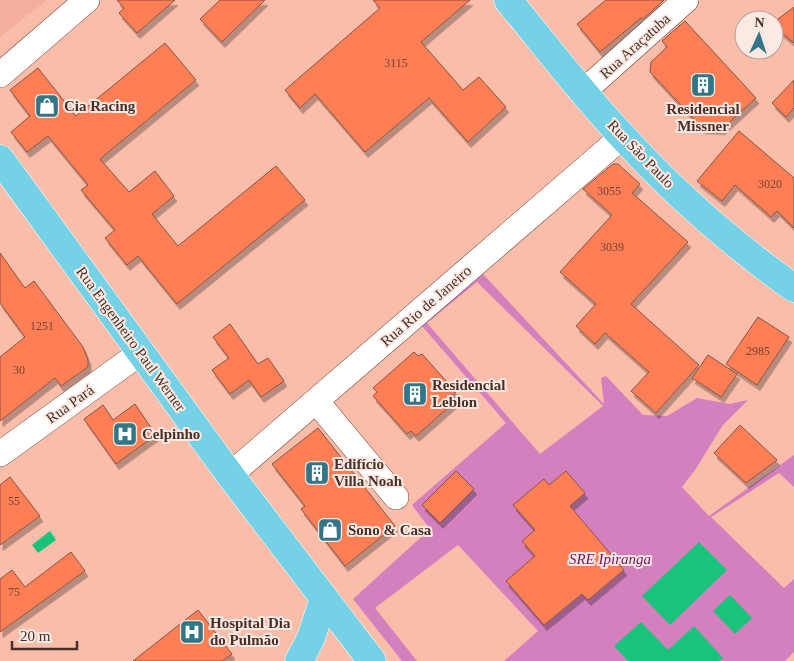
<svg xmlns="http://www.w3.org/2000/svg" width="794" height="661" font-family="Georgia,serif">
<style>
.built{fill:#f3af9b}
.green{fill:#d480be;fill-rule:evenodd}
.water{fill:#1ac37b}
.building{fill:#fe7e57;stroke:#885343;filter:url(#shadow)}
.lines{fill:none;stroke-linecap:round;stroke-linejoin:round}
.minor-casing{stroke:#6b392a;stroke-width:26}
.major-casing{stroke:#fff;stroke-width:29}
.minor{stroke:#fff;stroke-width:25}
.major{stroke:#75d1e5;stroke-width:28}
.labels{text-anchor:middle;dominant-baseline:central;stroke-width:4;stroke-linejoin:round;paint-order:stroke}
.number-label{font-size:12px;fill:#764434}
.street-label{font-size:15px;fill:#483029;stroke:#fde9e3}
.poi-label{font-size:15px;font-weight:bold;fill:#483029;stroke:#fde9e3;text-anchor:start}
.park-label{font-size:15px;font-style:italic;fill:#761363;stroke:#fde9e3}
</style>
<defs>
<filter id="shadow"><feDropShadow dx="3" dy="5.5" stdDeviation="0" flood-color="#0004"/></filter>
</defs>
<rect width="100%" height="100%" fill="#fabdaa"/>
<path class="built" d="M0,0H47L0,37Z"/>
<path class="green" d="M482,273L604,404L601,378L606,376L643,415L667,416L697,398L730,404L748,400L723,425L695,470L682,487L709,516L794,455V487L779,473L711,517L784,588L794,579V652L785,661H504L538,631L458,545L375,608L417,661H402L353,599L430,529L412,505L506,423L422,326ZM477,282L603,406L540,454L427,323Z"/>
<path class="water" d="M50,531L56,540L38,553L32,545Z
M699,542L727,570L670,625L642,596Z
M730,595L752,618L735,634L713,611Z
M641,622L668,650L694,626L723,658L719,661H628L614,646Z"/>
<path class="building" d="M117,0H175L137,33L119,13L124,8Z
M220,0H265L222,42L200,19Z
M373,0H470L421,42L463,90L479,77L506,107L468,142L429,98L365,152L315,94L300,108L285,90L380,8Z
M606,0H664L643,19L641,18L600,52L577,24Z
M794,7V43L774,26V22Z
M685,21L756,98L722,129L702,128L650,72L651,62L667,47L662,41Z
M165,43L196,80L100,159L129,192L155,171L174,196L152,214L178,246L276,166L305,200L177,304L138,256L127,265L105,238L115,230L81,190L88,185L48,136L27,152L11,132L30,116L10,90L38,68L76,116Z
M794,80V108L786,117L772,103Z
M739,131L794,178V228L777,211L771,217L735,185L722,201L697,181Z
M613,164H618L640,184L632,193L688,242L631,304L699,365L656,413L631,391L649,372L605,333L595,344L576,326L596,304L560,272L612,215L583,189Z
M0,253L25,288L34,281L83,347L88,360V367L61,386L55,378L0,421V357L25,337L0,303Z
M758,317L789,337L757,385L726,364Z
M230,324L258,364L268,358L284,381L261,397L249,380L230,394L212,370L229,358L213,337Z
M414,352L418,356L422,354L456,392L452,395L457,400L416,436L411,431L407,434L373,396L377,392L373,388Z
M708,355L737,374L721,397L692,378Z
M135,404L156,435L116,464L84,419L103,405L113,420Z
M740,425L777,460L746,483L714,453Z
M318,428L395,526L345,566L301,509L305,506L272,464Z
M456,471L474,489L440,523L422,505Z
M566,471L585,493L570,506L624,570L588,600L582,594L544,625L506,581L535,556L522,541L535,530L513,505L544,479L549,485Z
M10,477L40,516L0,545V485Z
M71,552L85,571L0,632V579L12,570L25,587Z
M198,610L232,654L222,661H133Z"/>
<g class="lines">
<defs>
<path id="minor" d="M0,75L87,0
M584,91L686,0
M316,401L396,497
M0,454L140,353
M230,475L622,137"/>
<path id="major" d="M508,0C546,46 582,94 623,137C674,193 732,244 794,288
M0,159L230,475L372,661
M299,661L311,638L324,598"/>
</defs>
<use href="#minor" class="minor-casing"/>
<use href="#major" class="major-casing"/>
<use href="#minor" class="minor"/>
<use href="#major" class="major"/>
</g>
<defs>
<symbol id="building-square" viewBox="-11 -11 22 22"><rect x="-9" y="-9" width="18" height="18" rx="4" fill="#327586" stroke="#fde9e3"/><path d="M-4-6H4V6H1V3H-1V6H-4ZM-2.5-4.3h1.7v1.8h-1.7ZM.8-4.3h1.7v1.8H.8ZM-2.5-1h1.7V.8h-1.7ZM.8-1h1.7V.8H.8Z" fill="#fff"/></symbol>
<symbol id="shop-square" viewBox="-11 -11 22 22"><rect x="-9" y="-9" width="18" height="18" rx="4" fill="#327586" stroke="#fde9e3"/><path d="M-5-2.5h2.3a2.7 3.5 0 0 1 5.4 0H5L5.5 6h-11ZM-1.5-2.5h3a1.5 2.3 0 0 0-3 0Z" fill="#fff"/></symbol>
<symbol id="hospital-square" viewBox="-11 -11 22 22"><rect x="-9" y="-9" width="18" height="18" rx="4" fill="#327586" stroke="#fde9e3"/><path d="M-5-5h3v3.5h4V-5h3V5h-3V1.5h-4V5h-3Z" fill="#fff"/></symbol>
</defs>
<g fill-rule="evenodd">
<use href="#building-square" x="689" y="71" width="28" height="28"/>
<use href="#shop-square" x="33" y="92" width="28" height="28"/>
<use href="#building-square" x="401" y="380" width="28" height="28"/>
<use href="#hospital-square" x="111" y="420" width="28" height="28"/>
<use href="#building-square" x="303" y="459" width="28" height="28"/>
<use href="#shop-square" x="316" y="516" width="28" height="28"/>
<use href="#hospital-square" x="178" y="618" width="28" height="28"/>
</g>
<g class="labels">
<g class="number-label">
<text x="396" y="63">3115</text>
<text x="770" y="184">3020</text>
<text x="609" y="191">3055</text>
<text x="612" y="247">3039</text>
<text x="42" y="326">1251</text>
<text x="758" y="351">2985</text>
<text x="19" y="370">30</text>
<text x="14" y="501">55</text>
<text x="14" y="592">75</text>
</g>
<g class="street-label">
<text transform="translate(635 46) rotate(-42)">Rua Araçatuba</text>
<text transform="translate(641 154) rotate(46)">Rua São Paulo</text>
<text transform="translate(426 306) rotate(-41)">Rua Rio de Janeiro</text>
<text transform="translate(131 339) rotate(54)">Rua Engenheiro Paul Werner</text>
<text transform="translate(70 404) rotate(-36)">Rua Pará</text>
</g>
<g class="poi-label">
<text x="64" y="106">Cia Racing</text>
<text x="703" y="109" text-anchor="middle">Residencial<tspan x="703" dy="17">Missner</tspan></text>
<text x="432" y="385">Residencial<tspan x="432" dy="17">Leblon</tspan></text>
<text x="142" y="434">Celpinho</text>
<text x="334" y="464">Edifício<tspan x="334" dy="17">Villa Noah</tspan></text>
<text x="348" y="530">Sono &amp; Casa</text>
<text x="210" y="623">Hospital Dia<tspan x="210" dy="17">do Pulmão</tspan></text>
</g>
<g class="park-label">
<text x="610" y="559">SRE Ipiranga</text>
</g>
</g>
<g transform="translate(759 35) rotate(3)"><circle r="24" fill="#fde9e3" stroke="#b59f99"/>
<path d="M0-4L9 19L0 12L-9 19Z" fill="#327586"/>
<text y="-8" font-size="14" font-weight="bold" text-anchor="middle" fill="#483029">N</text>
</g>
<path d="M12 641v8h65v-8" fill="none" stroke="#483029" stroke-width="2.5"/>
<text x="20" y="641" font-size="15" fill="#483029" stroke="#fde9e3" stroke-width="4" paint-order="stroke">20 m</text>
</svg>
